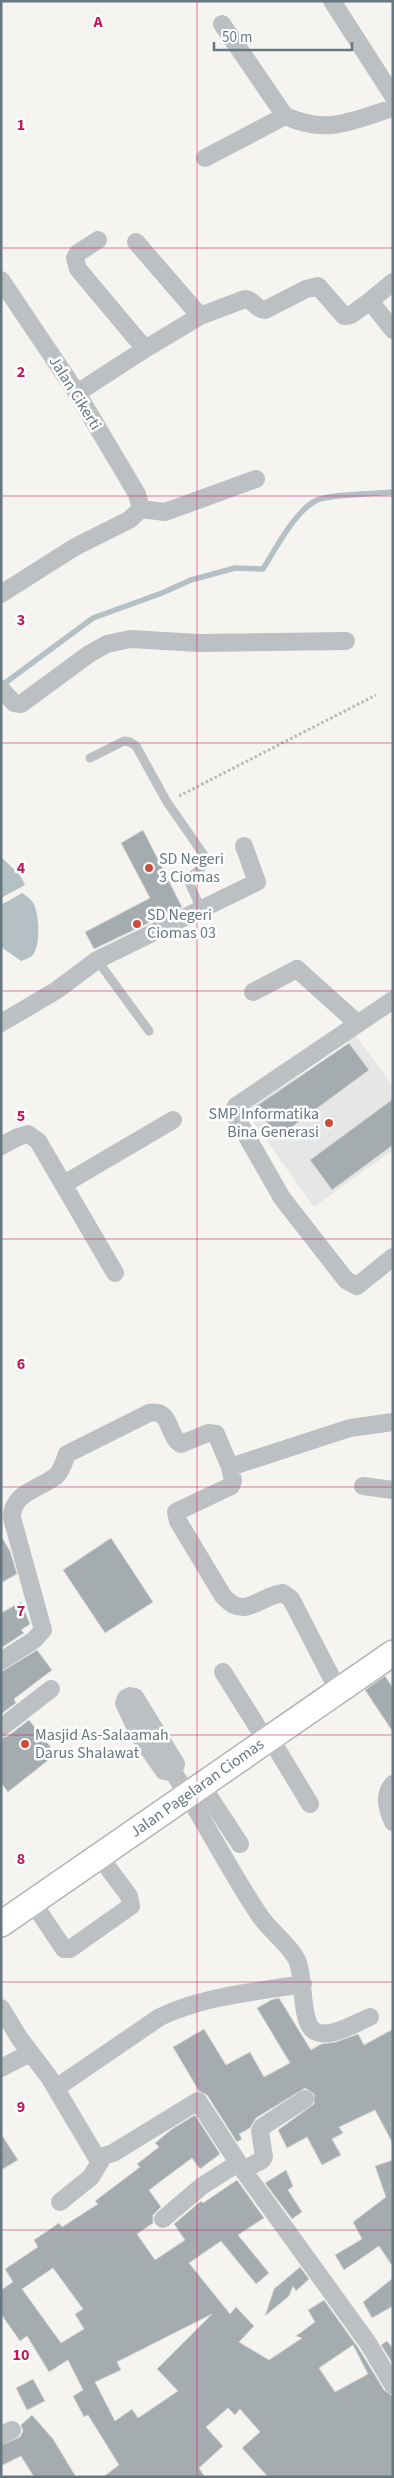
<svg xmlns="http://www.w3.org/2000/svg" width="394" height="2478" font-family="'Source Sans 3',sans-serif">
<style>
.built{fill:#e5e6e5;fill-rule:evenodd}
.water{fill:#b4c0c3}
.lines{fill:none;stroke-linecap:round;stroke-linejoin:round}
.stream{stroke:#b4c0c3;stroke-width:5.5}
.building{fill:#a4acb0;stroke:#d6d6d4;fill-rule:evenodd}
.secondary-casing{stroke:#afb4b7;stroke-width:28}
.path{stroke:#b6b9bb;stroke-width:3;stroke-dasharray:2.5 2.5;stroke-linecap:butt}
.lane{stroke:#bcc0c3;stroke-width:9}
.street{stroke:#bcc0c3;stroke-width:18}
.secondary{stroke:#fff;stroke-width:25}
.grid{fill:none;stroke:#c2185b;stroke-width:1;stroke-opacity:0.55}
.poi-dot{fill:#cc4c3a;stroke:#fff;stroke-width:2}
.labels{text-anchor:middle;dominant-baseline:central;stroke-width:5;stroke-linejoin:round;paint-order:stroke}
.street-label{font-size:16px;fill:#67777f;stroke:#fff}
.poi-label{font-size:16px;fill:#67777f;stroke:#fff;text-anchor:start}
.grid-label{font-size:16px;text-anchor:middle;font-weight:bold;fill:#c2185b;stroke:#fff;stroke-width:5;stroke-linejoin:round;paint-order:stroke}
</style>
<rect width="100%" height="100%" fill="#f5f4f1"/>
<path class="built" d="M353,1032L393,1086V1099L310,1160L332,1190L393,1145V1150L314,1207L244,1109ZM347,1040L369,1070L277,1137L256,1107Z"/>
<path class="water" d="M1,857L20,875L25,885L1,898Z
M22,893C28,897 33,900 35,907C39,918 41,947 32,956C29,958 24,960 21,961L1,947V905Z"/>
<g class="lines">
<path class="stream" d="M1,686L93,618L162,593L191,580L235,568L263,569C276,548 294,513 315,501C327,494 377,494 393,492"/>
</g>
<path class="building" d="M143,830L182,907L94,949L85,932L150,898L121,843Z
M349,1043L369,1070L278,1137L255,1107Z
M393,1099V1145L332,1190L310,1160Z
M1,1536L10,1551L17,1574L1,1583Z
M111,1538L153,1602L105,1633L63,1570Z
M21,1602L30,1624L21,1630L24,1633L1,1648V1613Z
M37,1650L52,1670L14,1699L16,1703L1,1714V1672Z
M385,1676L393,1688V1732L365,1690Z
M29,1720L56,1754L8,1792L1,1783V1738L8,1736Z
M279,1998L311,2050L321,2044L336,2042L358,2034L364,2045L393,2029V2144L375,2110L339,2127L343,2133L332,2139L341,2155L322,2165L307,2137L287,2148L278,2130L314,2104V2094L305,2088L256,2118L250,2128L239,2134L242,2139L237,2142L207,2095L199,2091L173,2047L204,2029L226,2065L250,2052L264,2077L290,2063L257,2008L271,2000Z
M195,2115L220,2154L200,2169L192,2158L149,2190L161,2207L153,2215V2223L137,2234L155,2260L185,2240L174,2224L201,2201L203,2203L237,2180L264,2218L238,2235L269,2273L256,2284L221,2241L189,2263L230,2314L236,2307L254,2326L239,2342L269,2360L302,2338L296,2336L315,2322L308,2310L324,2300L359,2349L384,2390L393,2396V2477H268L242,2448L260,2432L240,2409L235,2415L228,2408L206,2427L223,2446L199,2468L205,2477H103L119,2465L88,2415L84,2417L73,2396L83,2390L68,2360L49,2372L27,2336L20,2341L1,2314V2290L13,2282L5,2269L38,2247L34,2240L59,2223L62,2227L98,2204L95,2201L140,2167L137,2164L159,2147L155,2143L172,2129ZM53,2268L83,2309L75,2314L84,2329L61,2343L22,2289ZM212,2314L157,2369L178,2391L138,2418L132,2409L115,2421L95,2382L121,2370L117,2362ZM353,2345L368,2374L335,2392L319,2368Z
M1,2134L18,2160L1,2170Z
M393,2160V2267L379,2246L344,2270L335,2255L362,2239L353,2222L386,2197L375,2166Z
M286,2170L293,2186L288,2190L302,2212L292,2219L265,2183Z
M300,2267L309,2279L296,2291L293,2286L289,2296L265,2316L274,2289Z
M393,2278V2306L372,2318L363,2302Z
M387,2341L393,2349V2364L381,2345Z
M33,2379L45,2401L27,2410L16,2388Z
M32,2415L53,2439L76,2477H34L21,2456L1,2466V2445L20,2437L23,2431L21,2425Z"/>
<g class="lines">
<defs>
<path id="secondary" d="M1,1924L393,1653"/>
</defs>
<use href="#secondary" class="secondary-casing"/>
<path class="path" d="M179,796L376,695"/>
<path class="lane" d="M90,758L124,741L130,742L136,746L167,802L208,861L188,880L201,909
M97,960L149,1031"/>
<path class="street" d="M332,1L393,96
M222,24L285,116
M205,158L285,116C328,135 351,121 393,108
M136,242L200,316L145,349
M1,280L77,393L137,494L141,509
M393,282L370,301L393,330
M200,316L245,299C253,299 256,310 265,310L306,289L318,286L344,316L351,315L370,301
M77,393L145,349L78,269L75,258L78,253L98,240
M141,509L165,512L256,479
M1,594L75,547L129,520L141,509
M1,689L14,703L21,704L89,654L107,644L130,639L199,643L346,641
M253,992L297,969L357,1023
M393,1000L236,1106L233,1112L282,1198L346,1280L357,1286L393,1257
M1,1023L57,990L97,960L257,882L244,846
M1,1146L18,1137L28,1134L38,1141L115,1273
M64,1184L173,1120
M363,1486L393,1490
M1,1661L34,1640L43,1630L12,1518C11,1493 40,1489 56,1476C62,1470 64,1462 67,1454L149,1413C172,1408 167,1436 181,1444L208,1433L216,1434L230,1467
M223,1672L265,1739
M338,1690L291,1599L283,1593C258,1596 245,1621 223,1596L178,1521L176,1512L231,1486L233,1481L230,1467L350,1428L393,1422
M1,1728L51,1689
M269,1736L310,1804
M173,1772L176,1764L135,1697L130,1696L126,1698L124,1703L139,1735L164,1771L173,1772C204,1819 229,1870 260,1916C271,1932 289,1944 297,1960C305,1978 300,2019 313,2030C327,2041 355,2023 370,2017
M393,1784C383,1795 387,1809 393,1822
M202,1786L240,1844
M33,1903L64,1949H70L131,1906L129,1896L100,1857
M1,2008L20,2039L49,2077L97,2158L113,2153L198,2101L243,2170L368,2343L393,2385
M1,2068L30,2053
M56,2088L160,2017C204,1996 255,1992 303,1984
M243,2170L262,2160L264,2157L260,2131L262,2127L305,2099
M60,2202L91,2177L103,2157
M163,2219L202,2186L238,2163
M1,2435L12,2430"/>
<use href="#secondary" class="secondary"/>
</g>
<path class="grid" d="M197,1V2477M1,248H393M1,496H393M1,743H393M1,991H393M1,1239H393M1,1487H393M1,1735H393M1,1982H393M1,2230H393"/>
<g class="poi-dot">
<circle cx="149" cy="868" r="5"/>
<circle cx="137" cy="924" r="5"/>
<circle cx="329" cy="1123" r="5"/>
<circle cx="25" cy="1744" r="5"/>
</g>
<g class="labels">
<g class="street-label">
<text transform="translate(75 393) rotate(58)">Jalan Cikerti</text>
<text transform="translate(197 1788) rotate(-35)">Jalan Pagelaran Ciomas</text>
</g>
<g class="poi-label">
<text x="159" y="859">SD Negeri<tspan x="159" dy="18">3 Ciomas</tspan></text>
<text x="147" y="915">SD Negeri<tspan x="147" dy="18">Ciomas 03</tspan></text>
<text x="319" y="1114" text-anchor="end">SMP Informatika<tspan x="319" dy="18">Bina Generasi</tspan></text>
<text x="35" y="1735">Masjid As-Salaamah<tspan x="35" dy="18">Darus Shalawat</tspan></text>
</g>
</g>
<g class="grid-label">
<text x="98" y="27">A</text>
<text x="21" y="130">1</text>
<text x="21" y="377">2</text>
<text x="21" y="625">3</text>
<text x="21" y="873">4</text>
<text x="21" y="1121">5</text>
<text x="21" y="1369">6</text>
<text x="21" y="1616">7</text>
<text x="21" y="1864">8</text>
<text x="21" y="2112">9</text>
<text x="21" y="2360">10</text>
</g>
<rect width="394" height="2478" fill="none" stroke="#67777f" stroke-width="5"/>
<path d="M214 42v8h138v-8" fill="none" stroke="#67777f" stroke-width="2.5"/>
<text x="222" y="42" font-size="15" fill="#67777f" stroke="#ffffff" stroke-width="4" paint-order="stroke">50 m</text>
</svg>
